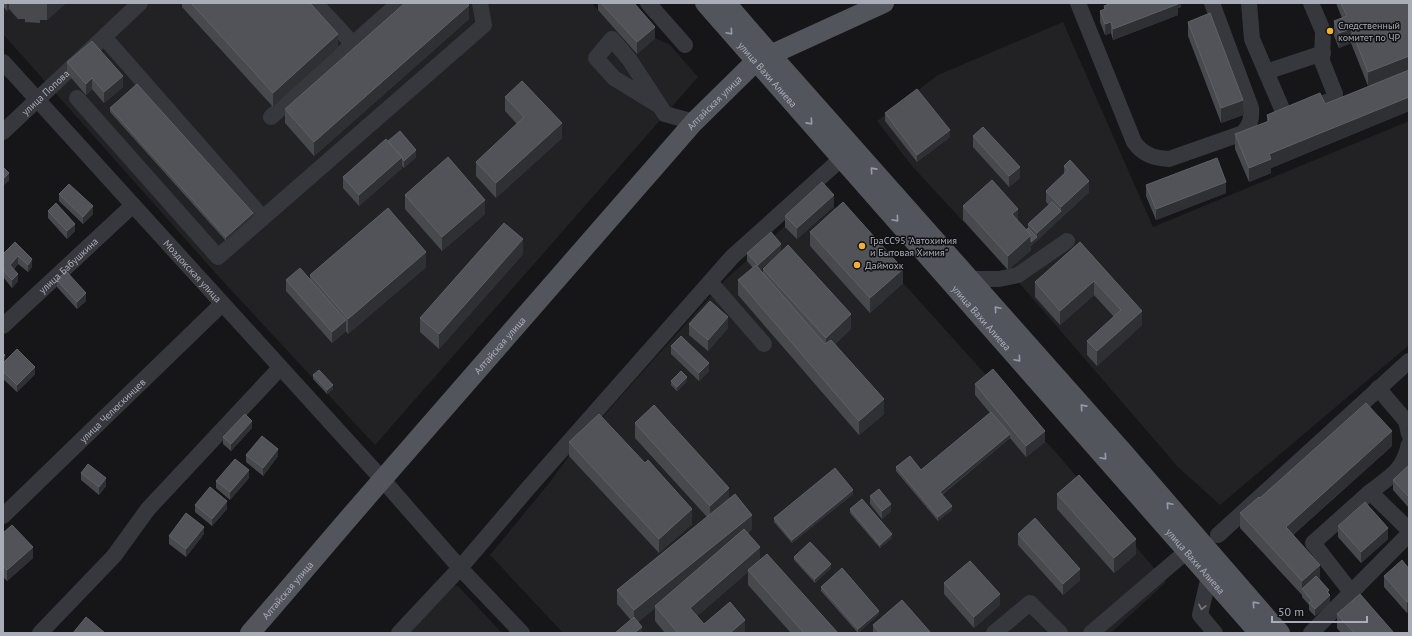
<svg xmlns="http://www.w3.org/2000/svg" width="1412" height="636" font-family="'PT Sans',sans-serif">
<style>
.built{fill:#222225}
.lines{fill:none;stroke-linecap:round;stroke-linejoin:round}
.minor{stroke:#37383d;stroke-width:16}
.major{stroke:#53555c;stroke-width:20}
.wall{fill:#47494d}
.shaded-wall{fill:#2f3033}
.building{fill:#525359;stroke:#5f6168}
.oneway{stroke:#979ba6}
.oneway2{stroke:#757881}
.poi-dot{fill:#f2b134;stroke:#111113;stroke-width:1.5}
.labels{text-anchor:middle;dominant-baseline:central;stroke-width:3;stroke-linejoin:round;paint-order:stroke}
.poi-label{font-size:10px;fill:#a8adb8;stroke:#111113;text-anchor:start}
.street-label{font-size:10px;fill:#a8adb8;stroke:#111113}
</style>
<rect width="100%" height="100%" fill="#161618"/>
<path class="built" d="M3,3H592L598,10L670,45L698,77L375,445L219,277L3,34Z
M1063,22L1153,227L1409,121V345L1220,505L1178,467L1008,270L912,166L877,121L938,75Z
M822,193L1059,456L1166,582L1111,633H563L490,555L550,482L569,456L613,405L725,280Z
M451,586H458L502,633H408Z"/>
<g class="lines">
<g class="minor">
<path d="M315,3L353,44"/>
<path d="M648,3L685,45"/>
<path d="M1078,3L1134,142C1143,155 1154,158 1169,159L1243,133C1250,125 1252,119 1251,108L1212,3"/>
<path d="M1249,3L1252,39L1282,109L1283,112L1289,114L1330,101L1332,100L1335,94L1322,61L1323,31L1311,3"/>
<path d="M104,37L262,217"/>
<path id="s1" d="M3,62L382,479L460,568L522,633"/>
<path d="M1266,72L1323,53"/>
<path d="M77,98L218,257L484,25L480,3"/>
<path d="M658,105L614,78L596,58L612,39L629,59L665,114L694,122"/>
<path d="M271,117L399,3"/>
<path id="s2" d="M3,132L140,3"/>
<path d="M970,279H999L1018,275L1067,241"/>
<path d="M710,282L764,344"/>
<path id="s3" d="M3,326L133,205"/>
<path d="M1378,388L1406,421L1409,434"/>
<path d="M1370,492C1391,476 1403,471 1409,444"/>
<path id="s4" d="M3,516L222,304"/>
<path d="M1218,535L1409,361"/>
<path d="M1209,576L1200,615L1215,633"/>
<path d="M1351,592L1313,543L1370,492L1409,530"/>
<path d="M40,633L114,556L148,509L280,368"/>
<path d="M399,633L460,568L530,486L732,257L842,158"/>
<path d="M994,633L1030,603L1060,633"/>
<path d="M1091,633L1187,551"/>
<path d="M1311,633L1404,539L1409,535"/>
</g>
<g class="major">
<path id="s5" d="M705,3L1259,633"/>
<path d="M726,3L771,55L1123,452L1280,633"/>
<path id="s6" d="M250,633C294,583 337,531 381,481C485,361 590,242 694,122L755,62L884,3"/>
</g>
</g>
<path class="wall" d="M3,3H66L47,20H40V23L25,22V19H18L9,9L7,11L3,6Z
M182,3H310L338,48L273,107L182,7Z
M598,3H634L655,38L637,54L598,10Z
M1181,3V7L1178,8V15L1113,40L1111,33L1105,35L1100,22V11L1104,10V6Z
M1336,3H1409V111L1271,168V173L1249,182L1235,149V134L1267,122V115L1325,104L1400,74L1368,86L1351,43L1339,48L1334,36V21L1342,18Z
M469,19L314,156L285,123V109Z
M1188,22L1243,115L1221,123L1188,36Z
M67,62L123,87L104,103L92,89L86,95L67,73Z
M505,97L562,138L496,198L476,176V162L517,124L505,111Z
M110,108L253,217L226,241L110,112Z
M885,113L950,137L917,162L885,121Z
M973,136L1020,178L1009,187L973,147Z
M388,141L416,157L404,168L402,166V168L359,206L343,188V177Z
M1064,166L1089,192L1031,246V250L1008,270L963,220V206L1018,221L1026,230L1028,228V224L1049,205L1046,202V191L1064,174Z
M1146,185L1226,193L1156,220L1146,196Z
M59,194L93,214L83,224L59,201Z
M405,195L485,214L442,251L405,209Z
M834,206L797,239L785,227V216Z
M48,211L75,231L67,239L48,218Z
M810,232L903,283L870,313L810,246Z
M15,242L32,267L28,272L18,264L14,269L18,281L12,288L3,277V254Z
M1080,242L1142,325L1097,366L1087,355V341L1114,317L1094,295L1060,325L1035,297V282Z
M781,251L760,270L763,273V269L851,329L835,344L884,414L859,435L738,295V280L753,268L747,261V253Z
M523,254L439,349L420,332V318Z
M426,267L348,334L346,331L332,343L286,291V280L310,279V275Z
M57,280L86,301L77,309L57,287Z
M689,324L728,328L708,351L689,335Z
M671,346L709,371L699,381L671,354Z
M3,353L5,361L35,374L17,392L3,379Z
M313,375L333,389L327,394L313,379Z
M671,381H687L677,391L671,385Z
M975,384L1045,442L1026,457L1010,438L942,495L952,510L938,521L896,471V467L921,470L990,413L975,395Z
M635,423L729,499L752,529L748,533L760,560L838,633H791L748,585V572L697,616L704,624L745,633H665L655,621V608L638,622L642,633L617,604V590L707,517L635,438Z
M252,428L231,451L223,444V437Z
M569,442L692,524L659,553L569,456Z
M1392,446L1293,535L1329,594L1330,603L1315,616L1309,610V605L1302,597V595L1240,528V513L1260,498Z
M246,455L278,456L263,476L246,462Z
M1409,465V508L1393,490V480Z
M81,473L106,486L99,495L81,480Z
M249,478L230,500L216,488V481Z
M853,494L792,543L774,522V518Z
M1057,494L1136,554L1114,573L1057,509Z
M870,496L891,511L882,519L870,504Z
M195,505L227,509L212,526L195,512Z
M850,509L892,538L880,548L850,513Z
M1338,526L1388,539L1361,563L1338,537Z
M3,533L33,558L7,581L3,577Z
M204,534L186,557L169,544V536Z
M1018,534L1080,580L1063,595L1018,545Z
M794,557L831,568L815,583L794,560Z
M1409,569L1407,613L1384,587V576Z
M944,583L1000,605L974,628L944,594Z
M821,587L879,614L858,633L821,591Z
M1337,614L1394,633H1341L1337,628Z
M873,625L931,633H873Z"/>
<path class="shaded-wall" d="M7,3H9V9L7,11Z
M47,3H66L47,20Z
M1176,3H1181V7L1178,8V15L1113,40V29Z
M469,5V19L314,156V142Z
M1111,22V33L1105,35V24Z
M655,27V38L637,54V42Z
M1351,29V43L1339,48V33Z
M338,34V48L273,107V93Z
M1409,56V71L1368,86V72Z
M123,76V87L104,103V92Z
M92,78V89L86,95V84Z
M1409,97V111L1271,168V173L1249,182V168L1269,154Z
M1243,100V115L1221,123V108Z
M562,123V138L496,198V183Z
M950,130V137L917,162V155Z
M416,150V157L404,168V161Z
M402,157V168L359,206V195Z
M1020,167V178L1009,187V176Z
M9,173V181L3,186V179Z
M1089,181V192L1061,218V207Z
M1226,182V193L1156,220V209Z
M834,195V206L797,239V228Z
M485,200V214L442,251V237Z
M93,206V214L83,224V217Z
M1018,209V223L1012,214Z
M1061,211V218L1037,241V233Z
M253,213V217L226,241V237Z
M75,224V231L67,239V231Z
M1031,235L1037,237V241L1031,246V250L1008,270V256Z
M523,239V254L439,349V334Z
M781,244V251L758,272V265Z
M426,252V267L348,334V319Z
M18,256V264L10,272V265Z
M32,259V267L28,272V265Z
M903,269V283L870,313V298Z
M18,274V281L12,288V280Z
M1094,281V295L1060,325V311Z
M86,293V301L77,309V302Z
M1142,311V325L1097,366V351Z
M851,314V329L826,352V338Z
M728,317V328L708,351V340Z
M346,320V331L332,343V332Z
M5,355V363L3,365V358Z
M709,363V371L699,381V373Z
M35,367V374L17,392V385Z
M687,377V381L677,391V387Z
M333,385V389L327,394V390Z
M884,399V414L859,435V421Z
M252,421V428L231,451V444Z
M1045,431V442L1026,457V446Z
M1392,431V446L1286,541V527Z
M1010,434V438L940,496V492Z
M278,449V456L263,476V468Z
M249,470V478L230,500V492Z
M106,478V486L99,495V487Z
M729,488V503L710,520V506Z
M853,490V494L792,543V540Z
M227,501V509L212,526V519Z
M891,504V511L882,519V511Z
M952,506V510L938,521V517Z
M692,509V524L659,553V539Z
M752,515V529L656,607L655,606V608L634,625V610Z
M204,527V534L186,557V549Z
M1388,528V539L1361,563V552Z
M892,534V538L880,548V545Z
M1136,539V554L1114,573V558Z
M33,547V558L7,581V570Z
M760,547V562L748,570V572L690,622V608Z
M831,564V568L815,583V579Z
M1320,565V579L1305,593L1302,590V581Z
M1080,569V580L1063,595V584Z
M1329,590V596L1330,595V603L1315,616V609L1327,592Z
M1000,594V605L974,628V617Z
M1409,601V612L1407,613V602Z
M879,611V614L858,633V629Z
M745,620V633H730Z
M642,627V633H634Z"/>
<path class="building" d="M191,3H310L338,34L273,93Z
M405,3H467L469,5L314,142L285,109Z
M601,3H634L655,27L637,42Z
M1111,3H1178V4L1113,29L1111,22L1105,24L1100,11L1105,9L1104,6Z
M1341,3H1409V56L1368,72L1351,29L1339,33L1334,21L1347,16Z
M1210,13L1243,100L1221,108L1188,22Z
M92,41L123,76L104,92L92,78L86,84L67,62Z
M1409,70V97L1269,154L1271,159L1249,168L1235,134L1269,121L1267,115L1320,93L1325,104Z
M522,81L562,123L496,183L476,162L524,117L505,97Z
M137,84L253,213L226,237L110,108Z
M917,89L950,130L917,155L885,113Z
M983,127L1020,167L1009,176L973,136Z
M400,131L416,150L404,161L402,158V157L388,141Z
M386,139L402,157L359,195L343,177Z
M448,157L485,200L442,237L405,195Z
M1217,158L1226,182L1156,209L1146,185Z
M1070,160L1089,181L1061,207L1046,191L1068,170L1064,166Z
M3,167L9,173L3,179Z
M992,180L1018,209L1012,214L1031,235L1008,256L963,206Z
M822,182L834,195L797,228L785,216Z
M69,184L93,206L83,217L59,194Z
M843,202L903,269L870,298L810,232Z
M1052,202L1061,211L1037,233L1028,224Z
M56,203L75,224L67,231L48,211Z
M388,208L426,252L348,319L310,275Z
M504,223L523,239L439,334L420,318Z
M1028,228L1037,237L1031,242V235L1026,230Z
M771,232L781,244L758,265L747,253Z
M15,242L32,259L28,265L18,256L10,265L18,274L12,280L3,270V254Z
M1080,242L1142,311L1097,351L1087,341L1121,310L1094,281L1060,311L1035,282Z
M788,245L851,314L826,338L763,269Z
M756,265L825,344L831,340L884,399L859,421L738,280Z
M300,268L346,320L332,332L286,280Z
M66,271L86,293L77,302L57,280Z
M710,301L728,317L708,340L689,324Z
M681,336L709,363L699,373L671,346Z
M17,349L35,367L17,385L3,371V363Z
M3,353L5,355L3,358Z
M993,369L1045,431L1026,446L975,384Z
M319,370L333,385L327,390L313,375Z
M681,371L687,377L677,387L671,381Z
M1366,403L1392,431L1286,527L1320,565L1302,581L1240,513L1259,497L1260,498Z
M654,405L729,488L710,506L635,423Z
M991,412L1010,434L940,492L952,506L938,517L896,467L910,456L921,470Z
M245,414L252,421L231,444L223,437Z
M599,414L645,463L648,460L692,509L659,539L569,442Z
M262,436L278,449L263,468L246,455Z
M235,459L249,470L230,492L216,481Z
M88,464L106,478L99,487L81,473Z
M1409,465V497L1393,480Z
M835,468L853,490L792,540L774,518Z
M1079,475L1136,539L1114,558L1057,494Z
M210,487L227,501L212,519L195,505Z
M879,489L891,504L882,511L870,496Z
M735,494L752,515L634,610L617,590Z
M862,499L892,534L880,545L850,509Z
M1365,502L1388,528L1361,552L1338,526Z
M186,513L204,527L186,549L169,536Z
M1035,518L1080,569L1063,584L1018,534Z
M12,525L33,547L7,570L3,566V533Z
M744,529L760,547L690,608L704,624L730,602L745,620L730,633H678L655,606Z
M810,542L831,564L815,579L794,557Z
M767,554L838,633H804L748,570Z
M1402,560L1409,569V601L1407,602L1384,576Z
M970,561L1000,594L974,617L944,583Z
M842,568L879,611L858,629L821,587Z
M1316,576L1329,590L1327,592L1330,595L1315,609L1309,603L1312,601L1302,589Z
M1360,594L1394,633H1354L1337,614Z
M902,600L931,633H880L873,625Z
M86,617L105,633H73Z
M634,617L642,627L634,633H615Z"/>
<defs><path id="oneway-chevron" d="M-2-3.5L2.5 0L-2 3.5" fill="none" stroke-width="1.6" stroke-linecap="round" stroke-linejoin="round"/></defs>
<g class="oneway">
<use href="#oneway-chevron" transform="translate(730 32) rotate(49)"/>
<use href="#oneway-chevron" transform="translate(810 122) rotate(48)"/>
<use href="#oneway-chevron" transform="translate(873 170) rotate(-132)"/>
<use href="#oneway-chevron" transform="translate(896 219) rotate(49)"/>
<use href="#oneway-chevron" transform="translate(997 309) rotate(-131)"/>
<use href="#oneway-chevron" transform="translate(1018 359) rotate(49)"/>
<use href="#oneway-chevron" transform="translate(1083 407) rotate(-132)"/>
<use href="#oneway-chevron" transform="translate(1104 457) rotate(49)"/>
<use href="#oneway-chevron" transform="translate(1169 505) rotate(-131)"/>
<use href="#oneway-chevron" transform="translate(1255 604) rotate(-131)"/>
</g>
<use class="oneway2" href="#oneway-chevron" transform="translate(1202 607) rotate(102)"/>
<g class="poi-dot">
<circle cx="1330" cy="31" r="4"/>
<circle cx="862" cy="246" r="4"/>
<circle cx="857" cy="265" r="4"/>
</g>
<g class="labels">
<g class="poi-label">
<text x="1338" y="25">Следственный<tspan x="1338" dy="12">комитет по ЧР</tspan></text>
<text x="870" y="240">ГраСС95 "Автохимия<tspan x="870" dy="12">и Бытовая Химия"</tspan></text>
<text x="865" y="265">Даймохк</text>
</g>
<g class="street-label">
<text stroke="none"><textPath href="#s5" startOffset="95">улица Вахи Алиева</textPath></text>
<text stroke="none"><textPath href="#s2" startOffset="58">улица Попова</textPath></text>
<text stroke="none"><textPath href="#s6" startOffset="705">Алтайская улица</textPath></text>
<text stroke="none"><textPath href="#s3" startOffset="89">улица Бабушкина</textPath></text>
<text stroke="none"><textPath href="#s1" startOffset="282">Моздокская улица</textPath></text>
<text stroke="none"><textPath href="#s5" startOffset="419">улица Вахи Алиева</textPath></text>
<text stroke="none"><textPath href="#s6" startOffset="381">Алтайская улица</textPath></text>
<text stroke="none"><textPath href="#s4" startOffset="152">улица Челюскинцев</textPath></text>
<text stroke="none"><textPath href="#s5" startOffset="743">улица Вахи Алиева</textPath></text>
<text stroke="none"><textPath href="#s6" startOffset="57">Алтайская улица</textPath></text>
</g>
</g>
<rect width="1412" height="636" fill="none" stroke="#a8adb8" stroke-width="8"/>
<path d="M1272 616v6h95v-6" fill="none" stroke="#a8adb8" stroke-width="2"/>
<text x="1278" y="616" font-size="12" fill="#a8adb8" stroke="#111113" stroke-width="3" paint-order="stroke">50 m</text>
</svg>
